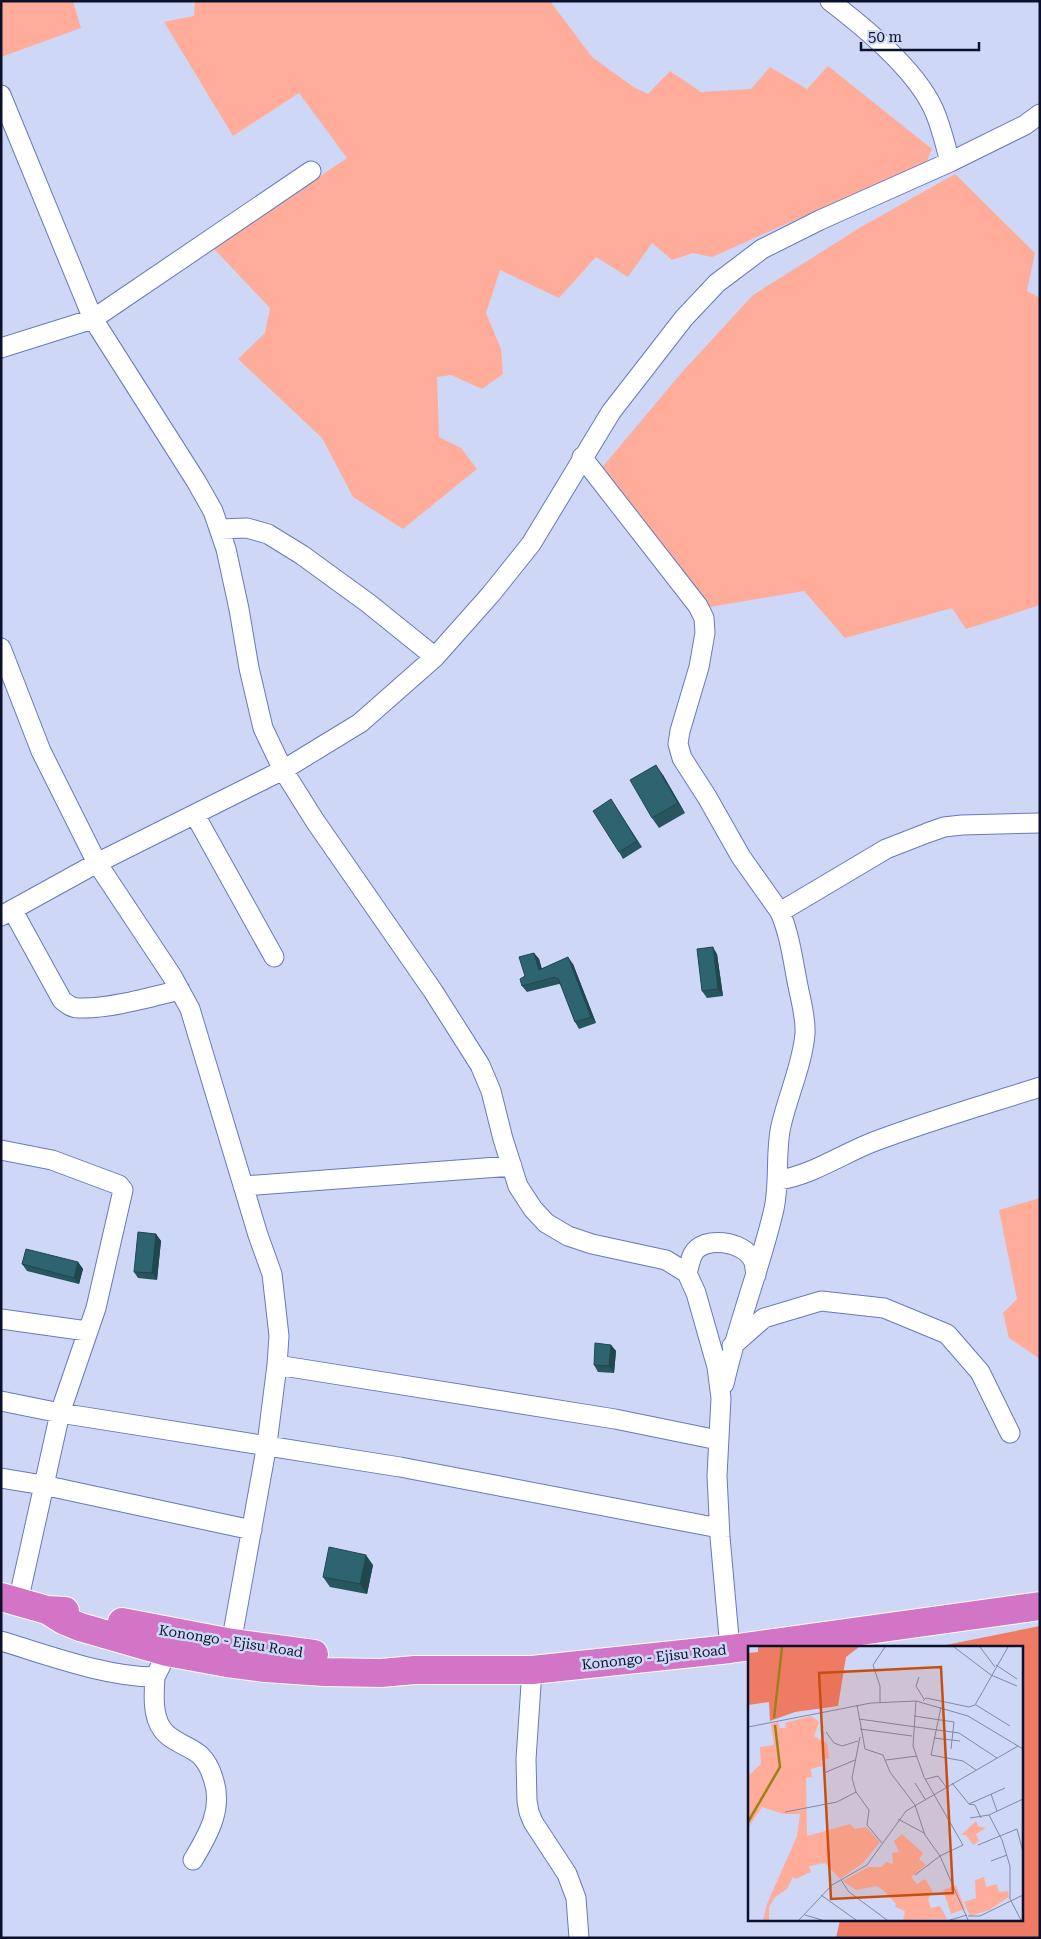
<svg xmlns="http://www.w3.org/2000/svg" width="1041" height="1939" font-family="'Roboto Serif',serif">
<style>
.green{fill:#ffac9b}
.forest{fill:#ef7b65}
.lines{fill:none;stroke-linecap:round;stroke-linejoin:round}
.street-casing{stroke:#6779bf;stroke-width:21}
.highway-casing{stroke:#fff;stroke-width:30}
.street{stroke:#fff;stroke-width:19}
.highway{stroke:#d375c6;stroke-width:28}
.wall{fill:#28565f}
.shaded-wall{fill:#20464e}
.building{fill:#2e646f;stroke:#20464e}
.labels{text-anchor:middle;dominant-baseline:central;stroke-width:5;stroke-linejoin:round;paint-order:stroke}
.street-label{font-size:14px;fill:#0b102b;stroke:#ced8f6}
.inset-river{fill:none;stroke:#9d8118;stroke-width:2.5}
.inset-road{fill:none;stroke:#8088a5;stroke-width:1}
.view{fill:#c74e11;fill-opacity:0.15;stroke:#c74e11;stroke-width:2.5}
.inset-edge{fill:none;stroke:#0b102b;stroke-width:2.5}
</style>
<rect width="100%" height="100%" fill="#ced8f6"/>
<path class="green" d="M1,1H73L81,28L1,57Z
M195,1H550L592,57L635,88L648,94L670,71L701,92L751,89L770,67L807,89L828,66L932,149L927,161L712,257L693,253L672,260L652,243L628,277L596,257L559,298L500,270L486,313L501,349L503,374L482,389L451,375L437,377L439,437L461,448L477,469L403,529L353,497L322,438L238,359L265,333L270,308L213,248L347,158L299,93L233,136L164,22L194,16Z
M955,174L1035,253L1027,291L1040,298V605L966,629L952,608L845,638L804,591L710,607L599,471L683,371L753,295L861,227Z
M1040,1198V1359L1009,1338L1003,1313L1017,1299L999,1210Z"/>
<path class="forest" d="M1040,1626V1938H836L840,1920H1022V1648H931Z"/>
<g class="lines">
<defs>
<path id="street" d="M830,1C865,28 914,68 933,108C941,125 945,144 950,162
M1,95L93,319L196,481L213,511L226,549L239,609L249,668L263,728L283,770L315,821L433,991L480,1065L491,1091L503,1139L518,1186L533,1209L546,1223L568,1236L592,1244L666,1260L687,1273L696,1293L717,1367L721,1398L717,1476L720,1537L730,1649
M1,348L93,319L311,171
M582,457L698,606L704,618L705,633L699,667L680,731L678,744L682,758L707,797L741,857L780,912
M220,529L247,528L268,534L302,555L368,603L435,657
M1,648L41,751L97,863L172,976L190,1009L258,1235L272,1274L279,1336L277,1365L267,1444L229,1655
M195,815L274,957
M13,911L62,1000C68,1005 72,1008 79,1008C109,1009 151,997 180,990
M1,916L97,863L283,770L360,723L435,657L491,594L531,544L611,412L684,318L717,283L762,249L820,220L950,162L1025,125L1040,114
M1,1150L52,1160L119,1185L123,1190L96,1308L60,1413L18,1602
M779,1180C812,1175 842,1154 873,1142C928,1121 984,1105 1040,1087
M243,1186L512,1166
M687,1273C689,1267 690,1260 693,1254C703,1235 744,1241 753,1260C755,1264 755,1271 756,1275
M1,1319L87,1331
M732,1346L764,1318L821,1301L884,1308L947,1334L980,1372L1010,1433
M277,1365L615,1419L718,1440
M724,1384C737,1325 760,1269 774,1209C780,1181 775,1152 781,1126C788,1095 802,1066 805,1034C806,1018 801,1001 798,986C793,961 790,935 780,912L886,849L927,833L944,827L962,825L1040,823
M1,1401L60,1413L400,1467L719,1528
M1,1478L43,1485L252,1530
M1,1641C48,1655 106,1677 155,1677L161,1665
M532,1670L526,1759L527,1801L529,1812L533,1822L567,1874L576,1898L579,1938
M155,1677C154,1693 152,1715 162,1729C171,1742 188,1745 200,1755C206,1761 211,1771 213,1778C224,1808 208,1835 193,1860"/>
<path id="highway" d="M1,1597L47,1610L65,1611
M47,1610L63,1620L80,1627L167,1652L227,1663L265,1668L324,1672L381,1673L415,1670H532L730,1649L1040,1606
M122,1622L232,1643L314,1654"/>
</defs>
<use href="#street" class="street-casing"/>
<use href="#highway" class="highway-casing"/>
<use href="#street" class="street"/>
<use href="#highway" class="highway"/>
</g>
<path class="wall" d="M663,775L685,813L659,828L652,818Z
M611,799L642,847L623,859L619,852Z
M534,953L539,959L542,969L573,964L596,1023L579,1029L575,1022L561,985L559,984L527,992L522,986Z
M717,954L723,996L707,998L702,991Z
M156,1234L161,1241L157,1280L138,1278L134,1272Z
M78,1262L83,1269L79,1284L27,1271L22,1264Z
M611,1345L616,1351L614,1373L598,1372L594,1365Z
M373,1565L367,1594L330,1587L323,1577Z"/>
<path class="shaded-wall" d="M656,765L663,775L685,813L678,803Z
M713,947L717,954L723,996L718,989Z
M534,953L539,959L544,977L539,970Z
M568,957L573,964L596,1023L591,1017Z
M156,1234L161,1241L157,1280L152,1273Z
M78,1262L83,1269L79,1284L74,1278Z
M611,1345L616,1351L614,1373L609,1366Z
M366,1555L373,1565L367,1594L360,1584Z"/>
<path class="building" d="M656,765L678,803L652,818L630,780Z
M611,799L637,841L619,852L593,811Z
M713,947L718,989L702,991L697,949Z
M534,953L539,970L568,957L591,1017L575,1022L558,978L556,979L555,977L522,986L520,979L525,976L519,957Z
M138,1232L156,1234L152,1273L134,1272Z
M26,1249L78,1262L74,1278L22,1264Z
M595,1343L611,1345L609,1366L594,1365Z
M329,1547L366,1555L360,1584L323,1577Z"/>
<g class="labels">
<g class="street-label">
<text transform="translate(231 1641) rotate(9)">Konongo - Ejisu Road</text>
<text transform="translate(654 1657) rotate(-6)">Konongo - Ejisu Road</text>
</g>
</g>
<g transform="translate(748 1646)">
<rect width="275" height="275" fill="#ced8f6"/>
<path d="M63,70L71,76L66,90L79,97L81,112L73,115L74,120L63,123L64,131L58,132L59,190L102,178L107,183L118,181L132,196L115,217L92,233L77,217L61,220L63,226L48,233L45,231L39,243L27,251L21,261V274H15L19,258L49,190L52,168H36L14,161L0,182V130L13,118L12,101L26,99L23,78L30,76L32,82H38L37,77ZM228,175L231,181L238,182L228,188L231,195L225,199L218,189H213ZM154,188L175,207L171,213L178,219L163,231L169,238L177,233L185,246L180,253L183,262L192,260L199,273L155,274L157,265L147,261L148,258L135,244L129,240L108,244L95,235L120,221H134L138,216L145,218L144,207L151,206L146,195ZM236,231L238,241L249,238L251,246L260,245L261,251L241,264L222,270L216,256L228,252L227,234ZM208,239L217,263L203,268L195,244Z" fill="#ffac9b"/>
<path d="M10,1H111L98,11L90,60L47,66L22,75L21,56L0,59V7L10,6Z" fill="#ef7b65"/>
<path class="inset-river" d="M26,72L34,1M0,176L32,121L27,79"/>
<path class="inset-road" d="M206,1L243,29L269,40M232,1L247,21M248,19L269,33M171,31L168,40L176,53M175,55L178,52L221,61L227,59L260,1M132,56V40L125,19L137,1M109,59L117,103L135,109L142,126L167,159L177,189L192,210L220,274M228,59L262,80M193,61L183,109L215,115L228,124M166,70L206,76L203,103M111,73L211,87L249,112M0,81L123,57L168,55L220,70L275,103M112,83L164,90M78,86L86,97L94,100L110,95M186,92L212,95M138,114L169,110M76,127L107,114M178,133L190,130L198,141M167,137L177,153M204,137L221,158L257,142M108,146L121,164L119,179L134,197M243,148L249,165M221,158L227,159L233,172M37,166L89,156L108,146L104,132L112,91M241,169L254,194L262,220V253L273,274M222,172L241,169L275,153M150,173L176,187M230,199L269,183L275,206M243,215L259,209M167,229L192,210L215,199L176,131L165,100L168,55M93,234L101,246L139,274M73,249L108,274M57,269L74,274M220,270H232L275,249M51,274L84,239L119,219L158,165L270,100M202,274L219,269"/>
<path class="view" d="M193,21L205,247L83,253L71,27Z"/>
<rect width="275" height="275" class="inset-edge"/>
</g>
<rect width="1041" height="1939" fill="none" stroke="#0b102b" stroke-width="5"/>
<path d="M861 42v8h118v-8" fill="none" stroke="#0b102b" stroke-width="2.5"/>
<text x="868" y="42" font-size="15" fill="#0b102b" stroke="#ced8f6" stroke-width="4" paint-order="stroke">50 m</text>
</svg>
